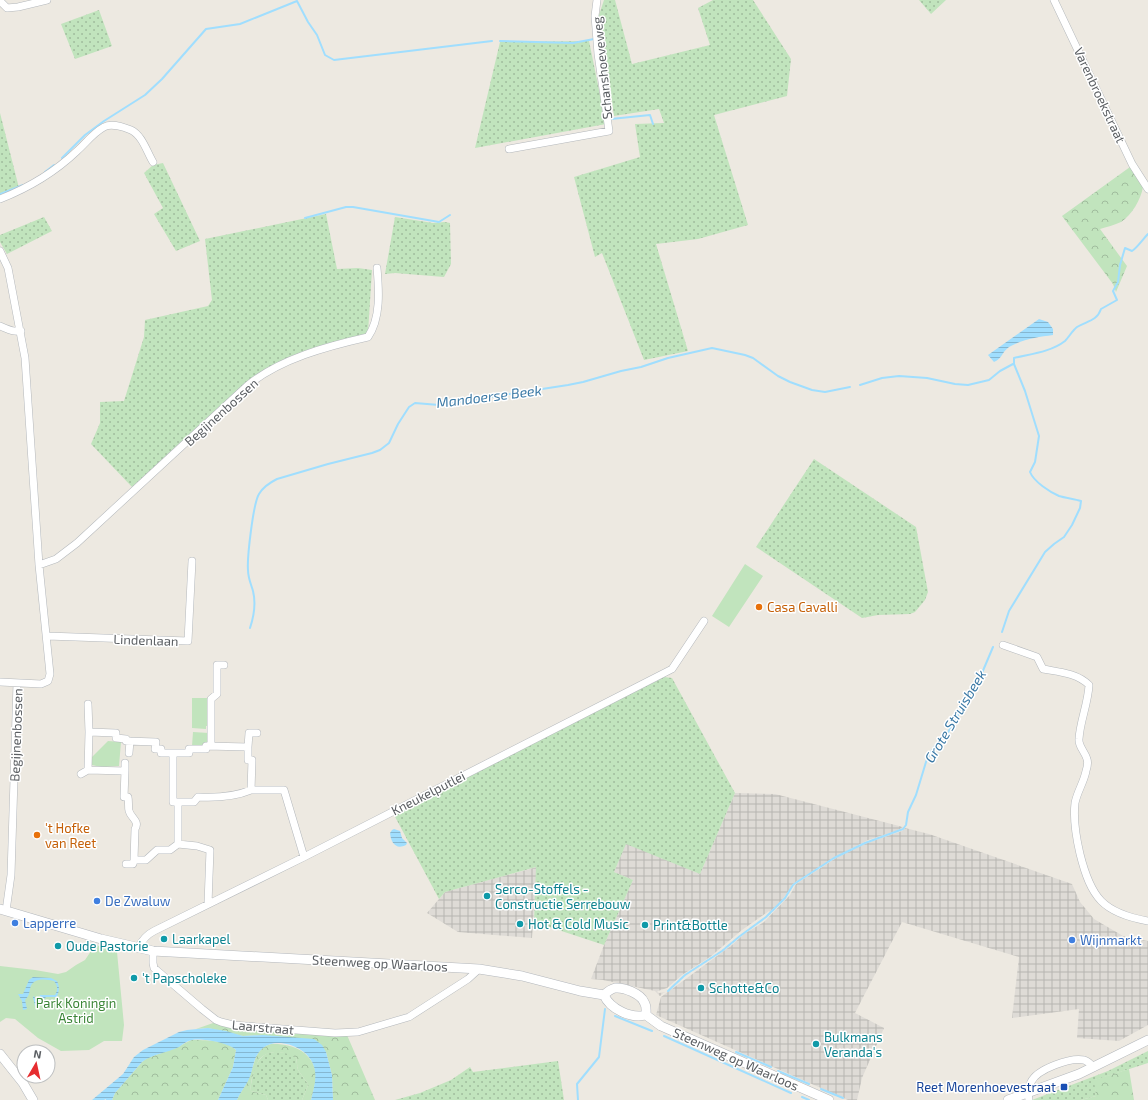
<svg xmlns="http://www.w3.org/2000/svg" width="1148" height="1100" font-family="'Exo 2',sans-serif">
<style>
.industrial{fill:url(#industrial-grid)}
.grass{fill:url(#grass-dots)}
.forest{fill:url(#forest-crowns)}
.park{fill:#c1e4bd}
.water{fill:url(#water-rules)}
.lines{fill:none;stroke-linecap:round;stroke-linejoin:round}
.stream{stroke:#a0defe;stroke-width:2}
.street-casing{stroke:#b4b8bc;stroke-width:8}
.secondary-casing{stroke:#b3b7bc;stroke-width:10}
.street{stroke:#fff;stroke-width:7}
.secondary{stroke:#fff;stroke-width:9}
.food-dot{fill:#e8710a;stroke:#fff;stroke-width:1.5}
.culture-dot{fill:#0f9aa8;stroke:#fff;stroke-width:1.5}
.shop-dot{fill:#3f7fe0;stroke:#fff;stroke-width:1.5}
.transit-dot{fill:#1a4fb4;stroke:#fff;stroke-width:1.5}
.labels{text-anchor:middle;dominant-baseline:central;stroke-width:3;stroke-linejoin:round;paint-order:stroke}
.street-label{font-size:13px;fill:#5a5e62;stroke:#fff}
.food-label{font-size:13px;fill:#c56008;stroke:#fff;text-anchor:start}
.culture-label{font-size:13px;fill:#0d838f;stroke:#fff;text-anchor:start}
.shop-label{font-size:13px;fill:#366cbe;stroke:#fff;text-anchor:start}
.park-label{font-size:13px;fill:#3a8536;stroke:#fff}
.transit-label{font-size:13px;fill:#164399;stroke:#fff;text-anchor:end}
.water-label{font-size:14px;font-style:italic;fill:#3c7aa6;stroke:#fff}
</style>
<defs>
<pattern id="industrial-grid" width="8" height="8" patternUnits="userSpaceOnUse"><rect width="8" height="8" fill="#dedbd6"/><path d="M0 4h8M4 0v8" fill="none" stroke="#b7b5b1"/></pattern>
<pattern id="grass-dots" width="8" height="8" patternUnits="userSpaceOnUse"><rect width="8" height="8" fill="#c1e4bd"/><path d="M2 2h.1M6 6h.1" fill="none" stroke="#a0bc9d" stroke-width="1.8" stroke-linecap="round"/></pattern>
<pattern id="forest-crowns" width="20" height="18" patternUnits="userSpaceOnUse"><rect width="20" height="18" fill="#c1e4bd"/><path d="M2 6a3 3 0 1 1 6 0M12 15a3 3 0 1 1 6 0" fill="none" stroke="#a0bc9d"/></pattern>
<pattern id="water-rules" width="6" height="5" patternUnits="userSpaceOnUse"><rect width="6" height="5" fill="#a0defe"/><path d="M0 2.5h6" fill="none" stroke="#85b7d1"/></pattern>
</defs>
<rect width="100%" height="100%" fill="#ede9e1"/>
<path class="industrial" d="M735,793L775,794L903,827L896,831L868,840L835,857L797,881L792,885L788,892L781,901L770,912L769,911L742,930L710,957L682,975L667,988L658,991L657,992L659,993L666,992L672,989L732,945L744,934L764,922L790,895L796,884L836,858L867,843L902,831L905,828L929,834L1072,884L1080,902L1094,919L1123,936L1148,941V1025L1119,1041L1077,1038L1079,1009L1012,1018L1019,957L902,922L855,1013L884,1028L862,1078L857,1100H848L656,1015L661,997L669,991L663,993L660,996L655,991L603,980L591,979L604,945L633,880L614,872L626,843L700,874Z
M537,867L532,938L458,932L427,913L445,892Z"/>
<path class="grass" d="M604,0H615L632,64L710,45L698,8L713,0H753L791,59L787,96L714,115L748,225L698,239L656,244L688,351L644,360L602,253L595,257L574,177L640,157L635,124L664,123L659,109L614,116L599,15Z
M919,0H946L931,14Z
M99,10L112,46L75,59L61,24Z
M589,41L606,124L475,148L500,42Z
M0,113L19,188L0,195Z
M163,163L200,241L176,251L154,214L163,208L144,173L153,165Z
M326,214L337,269L358,268L372,270L368,333L303,355L238,390L132,487L91,444L100,423V402L124,401L144,337L145,320L208,306L212,300L205,239Z
M44,217L52,231L7,254L0,242V235Z
M395,217L433,223L445,222L450,223L451,264L444,277L395,273L385,274Z
M814,459L916,527L928,592L925,600L915,612L910,614L878,615L862,618L756,547Z
M664,677L672,678L735,793L700,874L626,844L614,872L633,880L604,945L534,922L536,867L445,892L439,899L393,813Z
M1148,1051V1063L1095,1080L1096,1096L1081,1100H1032L1108,1071Z
M279,1052L290,1053L296,1058L298,1070L308,1084L307,1088L302,1100H268L266,1095L251,1091C250,1082 255,1062 263,1056C268,1052 273,1052 279,1052Z
M558,1061L564,1100H395L420,1093L451,1080L470,1067L473,1072Z"/>
<path class="forest" d="M1130,167L1143,187C1141,199 1132,215 1121,222C1115,225 1106,227 1100,229L1127,266L1116,292L1113,284L1062,216Z
M216,1022L347,1035L375,1100H333L332,1075L326,1052L263,1035L243,1036L208,1028L196,1029Z
M191,1040C205,1040 226,1040 236,1050L233,1067L218,1100H112L115,1093L142,1062L147,1058L178,1047Z
M271,1044C292,1043 314,1052 316,1075C316,1083 313,1092 311,1100H302L307,1088L308,1084L298,1070L296,1058C287,1052 273,1049 263,1056C258,1059 257,1065 255,1070C252,1077 250,1083 251,1091L266,1095L268,1100H237C240,1092 245,1087 248,1080C255,1066 253,1049 271,1044Z
M1129,1069L1134,1100H1081L1096,1096L1094,1080Z"/>
<path class="park" d="M745,564L763,576L729,627L712,616Z
M192,698H208L209,726H206V729L192,728Z
M193,732L209,733L208,743L205,747L192,746Z
M108,741L121,742L119,766L101,767L92,765V757Z
M93,944L117,952L124,1025L122,1041H104L89,1050L61,1051L38,1038L15,1019L6,1018L0,1022V966L35,970L58,974L66,972L76,965L85,960L91,951Z"/>
<path class="water" d="M1039,319L1048,322L1053,329V335C1038,337 1023,339 1009,347C1001,353 1003,358 994,362L988,355Z
M394,829L400,831L402,838L407,843L406,845C396,850 391,843 390,833L392,830Z
M33,977L51,978L57,981C60,987 59,991 57,997H46L37,1006H35L33,997L34,996L36,1001H39L40,995H55C58,990 58,986 54,981C46,979 32,977 30,989C29,994 29,996 25,1000L27,1009L23,1010L22,1001L18,994H23L29,980Z
M208,1028L226,1031L243,1036L263,1035L314,1039L322,1045L326,1052L332,1075L333,1100H311C314,1088 318,1076 313,1064C307,1047 277,1036 263,1048C252,1057 254,1070 248,1081C244,1088 240,1093 237,1100H218L233,1067L236,1050C229,1043 203,1038 192,1040C187,1041 183,1044 179,1047C167,1053 152,1054 142,1062L115,1093L112,1100H106V1099L104,1100H92L123,1074L134,1057L143,1050L179,1032L187,1030Z"/>
<g class="lines">
<path class="stream" d="M500,41L573,43L594,39
M600,43L611,119L650,115L653,124
M62,158L85,135L104,121L145,95L162,79L206,29L240,24L297,1L308,22L317,35L325,55L334,60L492,41
M45,172L54,165
M0,194L23,185
M305,218L346,207H353L439,222L450,215
M860,385L882,378L899,376L927,378L955,384L968,385L989,380L1000,371L1013,364
M250,628C254,616 256,603 253,591C251,584 248,578 248,570C247,558 253,504 259,494C263,487 269,483 277,479L328,464L372,453L380,450L389,443L398,424L409,407L415,403L439,405L568,385L583,382L621,371L641,367L668,358L712,348L745,355L753,358L778,376L790,382L812,390L825,392L850,387
M1002,632L1009,611L1045,552L1054,544L1064,537L1072,525L1080,508L1081,501C1074,499 1066,498 1059,496C1050,492 1034,482 1030,472L1035,462L1039,436L1025,391L1014,364V358C1030,354 1051,352 1065,341C1069,337 1072,331 1077,327C1087,321 1097,321 1101,309L1117,300L1113,291L1118,282L1120,265L1125,248L1132,251C1137,248 1143,239 1148,234
M668,991L685,975L722,951L740,936L766,917L785,898L793,885L797,882L834,858L865,843L903,829L906,825L908,812L916,795L926,762L929,755L935,746L947,734L982,673L993,647
M615,1016L652,1031
M664,1036L791,1093
M736,1052L771,1067
M778,1071L809,1084
M821,1089L843,1098
M802,1097L809,1100
M578,1100L577,1084L599,1057L605,1009"/>
<defs>
<path id="street" d="M1054,0L1132,164L1148,189
M0,1L7,8L18,7L47,0
M509,149L609,131L598,54L595,16L597,0
M0,199C28,188 55,172 77,151C86,143 93,133 104,127C111,123 124,127 131,130C142,135 147,152 153,162
M0,251L8,268L25,358L39,565L50,674L48,681L41,684L0,682
M0,326C8,329 11,332 21,331
M39,565L56,559L77,543L247,386C279,359 328,346 368,337C381,318 379,290 377,268
M47,636L188,641L192,561
M1003,645L1037,657L1043,669C1059,672 1077,673 1089,685C1088,704 1080,721 1079,739C1078,746 1085,752 1087,759C1088,762 1087,768 1086,771C1084,782 1077,792 1075,803C1073,820 1076,837 1080,854C1091,898 1103,913 1148,921
M88,704L89,732L116,733V738L126,739V741L156,742L155,749H161V753H173V802H178
M211,746V699L217,694V665H224
M248,747L249,733H257
M129,753L130,741
M173,753H189V749H206V746L248,747V760H252L251,790C234,797 216,798 198,797L194,802H178V844
M88,770L89,732
M125,771V763
M81,774L88,770L125,771L124,797H128C129,801 128,807 129,811C131,818 140,821 135,829L134,860L133,864H126
M251,790H284L304,857
M134,860H146L157,850H170L178,844L197,846L210,850L208,904
M6,911L11,875L17,683
M138,948C142,940 146,935 154,931L304,857L672,669L704,621
M153,951V963L154,968L202,1009L216,1020L221,1022L233,1025L335,1033L358,1032L409,1017L468,979L479,969
M1029,1100C1028,1094 1028,1087 1031,1082C1037,1069 1071,1057 1084,1060C1088,1061 1091,1065 1094,1067"/>
<path id="secondary" d="M0,909L101,939L153,951L479,969L522,976L580,991L604,995
M604,995C608,991 611,989 615,988C624,987 641,994 644,1002C647,1006 646,1010 646,1015L661,1026L829,1100
M604,995C610,1009 631,1019 646,1015
M0,1054L23,1083L33,1100
M1008,1100L1079,1074L1148,1040"/>
</defs>
<use href="#street" class="street-casing"/>
<use href="#secondary" class="secondary-casing"/>
<use href="#street" class="street"/>
<use href="#secondary" class="secondary"/>
</g>
<g class="food-dot">
<circle cx="759" cy="607" r="4"/>
<circle cx="37" cy="835" r="4"/>
</g>
<g class="culture-dot">
<circle cx="487" cy="896" r="4"/>
<circle cx="520" cy="924" r="4"/>
<circle cx="645" cy="925" r="4"/>
<circle cx="164" cy="939" r="4"/>
<circle cx="58" cy="946" r="4"/>
<circle cx="134" cy="978" r="4"/>
<circle cx="701" cy="988" r="4"/>
<circle cx="816" cy="1044" r="4"/>
</g>
<g class="shop-dot">
<circle cx="97" cy="901" r="4"/>
<circle cx="15" cy="923" r="4"/>
<circle cx="1072" cy="940" r="4"/>
</g>
<rect class="transit-dot" x="1060" y="1083" width="8" height="8" rx="2"/>
<g class="labels">
<g class="street-label">
<text transform="translate(602 68) rotate(-96)">Schanshoeveweg</text>
<text transform="translate(1100 95) rotate(65)">Varenbroekstraat</text>
<text transform="translate(221 412) rotate(-42)">Begijnenbossen</text>
<text transform="translate(146 640) rotate(2)">Lindenlaan</text>
<text transform="translate(16 735) rotate(-88)">Begijnenbossen</text>
<text transform="translate(428 793) rotate(-27)">Kneukelputlei</text>
<text transform="translate(380 963) rotate(3)">Steenweg op Waarloos</text>
<text transform="translate(263 1027) rotate(5)">Laarstraat</text>
<text transform="translate(736 1059) rotate(24)">Steenweg op Waarloos</text>
</g>
<g class="food-label">
<text x="767" y="607">Casa Cavalli</text>
<text x="45" y="828">'t Hofke<tspan x="45" dy="15">van Reet</tspan></text>
</g>
<g class="culture-label">
<text x="495" y="889">Serco-Stoffels -<tspan x="495" dy="15">Constructie Serrebouw</tspan></text>
<text x="528" y="924">Hot &amp; Cold Music</text>
<text x="653" y="925">Print&amp;Bottle</text>
<text x="172" y="939">Laarkapel</text>
<text x="66" y="946">Oude Pastorie</text>
<text x="142" y="978">'t Papscholeke</text>
<text x="709" y="988">Schotte&amp;Co</text>
<text x="824" y="1037">Bulkmans<tspan x="824" dy="15">Veranda's</tspan></text>
</g>
<g class="shop-label">
<text x="105" y="901">De Zwaluw</text>
<text x="23" y="923">Lapperre</text>
<text x="1080" y="940">Wijnmarkt</text>
</g>
<g class="park-label">
<text x="76" y="1003">Park Koningin<tspan x="76" dy="15">Astrid</tspan></text>
</g>
<g class="transit-label">
<text x="1056" y="1087">Reet Morenhoevestraat</text>
</g>
<g class="water-label">
<text transform="translate(489 396) rotate(-7)">Mandoerse Beek</text>
<text transform="translate(955 716) rotate(-59)">Grote Struisbeek</text>
</g>
</g>
<g transform="translate(36 1064) rotate(9)"><circle r="19" fill="#ffffff" stroke="#bdbfc0"/>
<path d="M0-3L7 15L0 10L-7 15Z" fill="#e62d30"/>
<text y="-6" font-size="11" font-weight="bold" text-anchor="middle" fill="#5a5e62">N</text>
</g>
</svg>
